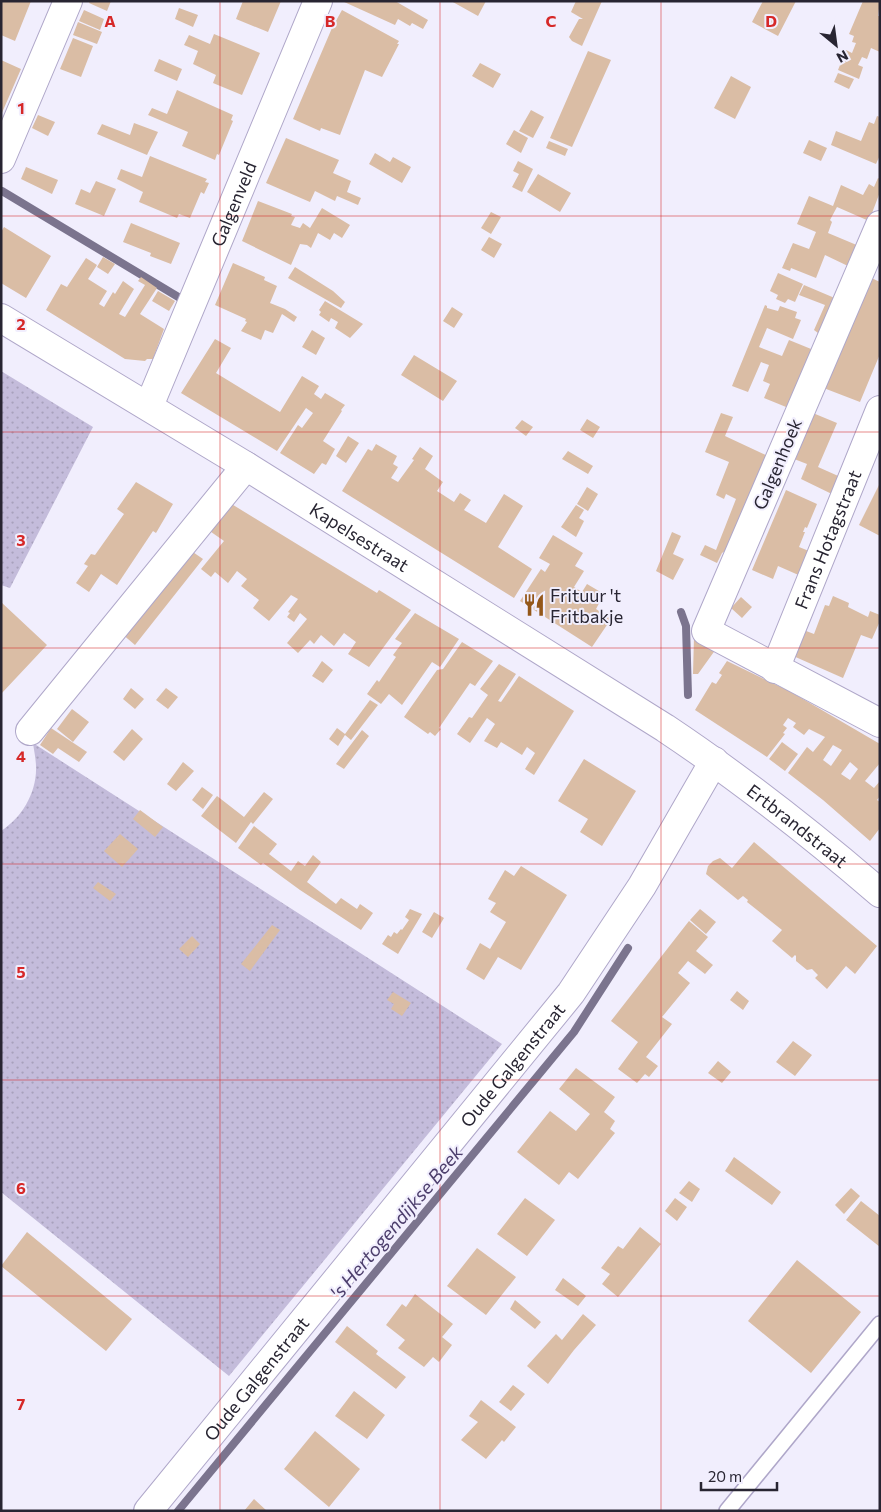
<svg xmlns="http://www.w3.org/2000/svg" width="881" height="1512" font-family="Commissioner,sans-serif">
<style>
.grass{fill:url(#grass-dots)}
.lines{fill:none;stroke-linecap:round;stroke-linejoin:round}
.stream{stroke:#7b748e;stroke-width:8}
.building{fill:#dabda5;fill-rule:evenodd}
.service-casing{stroke:#afa7c9;stroke-width:18}
.minor-casing{stroke:#afa7c9;stroke-width:30}
.primary-casing{stroke:#afa7c9;stroke-width:30}
.service{stroke:#fff;stroke-width:15}
.minor{stroke:#fff;stroke-width:28}
.primary{stroke:#fff;stroke-width:28}
.grid{fill:none;stroke:#d62828;stroke-width:1;stroke-opacity:0.55}
.labels{text-anchor:middle;dominant-baseline:central;stroke-width:4;stroke-linejoin:round;paint-order:stroke}
.street-label{font-size:18px;fill:#282532;stroke:#f1eefd}
.poi-label{font-size:18px;fill:#282532;stroke:#f1eefd;text-anchor:start}
.water-label{font-size:19px;font-style:italic;fill:#4c3e6c;stroke:#f1eefd}
.grid-label{font-size:16px;text-anchor:middle;font-weight:bold;fill:#d62828;stroke:#f1eefd;stroke-width:4;stroke-linejoin:round;paint-order:stroke}
</style>
<defs>
<pattern id="grass-dots" width="8" height="8" patternUnits="userSpaceOnUse" patternTransform="scale(1.25)"><rect width="8" height="8" fill="#c4bcdb"/><path d="M2 2h.1M6 6h.1" fill="none" stroke="#a8a1bc" stroke-width="1.8" stroke-linecap="round"/></pattern>
</defs>
<rect width="100%" height="100%" fill="#f1eefd"/>
<path class="grass" d="M1,371L93,427L10,588L1,585Z
M33,743L502,1044L229,1376L1,1192V831C22,818 37,792 36,767C36,759 34,751 33,743Z"/>
<g class="lines">
<path class="stream" d="M2,191L180,298
M681,612L686,626L688,695
M178,1511L574,1032L628,948"/>
</g>
<path class="building" d="M1,1H31L15,41L1,35Z
M90,1H111L107,11L89,3Z
M243,1H281L268,32L236,19Z
M342,1H395L428,20L423,29L412,23L410,26L398,19L395,25Z
M451,1H486L478,16Z
M576,1H602L582,46L572,41L569,37L579,19H583L571,12Z
M763,1H796L778,36L752,22Z
M863,1H880L878,16H880V52L871,48L867,59L862,57L858,65L863,67L859,79L838,70L846,50L852,53L856,43L852,42L854,36L849,34Z
M179,8L198,15L193,27L175,19Z
M84,10L104,19L100,30L79,21Z
M342,10L399,41L397,44H399L382,77L365,70L340,135L321,128L320,131L293,119L332,28Z
M78,22L102,32L97,44L73,35Z
M214,34L260,53L242,95L213,83L216,75L193,64L198,51L184,45L189,35L210,44Z
M73,38L93,46L81,77L60,69Z
M588,51L611,60L572,147L550,138Z
M159,59L182,69L177,81L154,71Z
M1,60L21,69L1,115Z
M480,63L501,74L493,88L472,76Z
M838,73L854,79L849,89L834,82Z
M731,76L751,87L735,119L714,108Z
M177,90L233,115L231,120L233,121L219,155L217,154L215,160L182,146L188,132L148,115L152,108L167,114Z
M531,110L544,117L533,138L519,131Z
M38,115L55,122L48,136L32,128Z
M877,116L880,117V155L876,164L831,145L836,131L861,141L869,122L874,124Z
M134,123L158,132L147,155L97,134L102,124L130,135Z
M514,130L528,138L521,153L506,144Z
M286,138L339,160L333,173L351,181L347,192L361,198L358,205L337,196L335,201L315,191L310,202L266,183Z
M809,140L827,148L821,161L803,153Z
M549,141L568,149L565,156L546,148Z
M375,153L390,162L393,157L411,167L402,183L369,164Z
M150,156L207,179L205,182L209,183L204,194L201,192L190,218L179,214L177,218L139,202L143,192L117,179L121,169L142,177Z
M518,161L533,169L522,192L512,187L519,174L513,171Z
M26,167L58,180L52,194L21,179Z
M538,174L571,193L560,212L527,192Z
M878,178L880,179V192L869,221L837,207L830,220L832,222L828,233L859,246L850,267L825,255L816,278L791,268L790,271L782,268L793,243L809,249L816,232L797,224L809,196L833,206L841,185L863,195L869,184L874,187Z
M96,181L116,189L104,216L75,204L81,189L90,193Z
M258,201L292,214L291,216L295,217L291,225L300,228L303,223L310,228L322,208L350,225L342,238L334,233L330,240L318,233L311,248L307,245L300,244L291,265L242,241Z
M491,212L501,217L491,234L481,228Z
M131,223L180,243L171,264L150,256L151,253L123,242Z
M4,227L51,256L26,298L1,283V232Z
M489,237L502,244L494,258L481,250Z
M103,257L115,264L108,274L97,267Z
M86,258L97,265L88,279L107,291L99,304L104,307L113,292L115,294L123,281L134,289L119,314L125,317L145,285L138,281L141,277L157,288L140,314L164,329L153,359H147L145,361L125,359L46,310L61,284L67,287Z
M233,263L265,277L264,280L277,286L270,303L285,309L297,317L294,322L282,314L273,333L265,330L261,340L241,331L247,322L245,321L246,319L215,305Z
M295,267L333,291L345,302L341,308L288,278Z
M778,273L803,284L795,302L788,299L785,303L776,299L778,295L770,291Z
M865,275L880,282V354L860,402L821,387Z
M804,285L837,299L822,336L814,330L825,305L799,295Z
M158,291L175,301L169,311L152,301Z
M325,301L363,324L350,338L335,328L338,322L331,318L329,322L319,315L321,312L319,310Z
M765,305L767,306V308L778,311L780,306L797,312L795,318L801,320L793,339L767,328L759,347L782,356L789,340L816,351L791,409L764,398L770,384L763,381L769,365L761,362L748,392L732,386Z
M452,307L463,314L454,328L443,321Z
M312,330L325,338L316,355L302,347Z
M215,339L231,348L216,373L280,412L302,376L319,386L314,394L321,399L325,393L345,405L341,410L342,411L323,441L335,449L326,465L322,463L314,474L280,453L298,425L302,428L313,413L306,408L277,451L181,393Z
M414,355L457,381L443,401L401,375Z
M808,411L837,423L818,467L845,479L838,497L801,479L807,464L789,457Z
M721,413L733,417L725,436L770,457L734,545L722,553L717,563L700,555L705,545L716,550L736,499L726,494L724,499L716,495L729,462L705,452Z
M587,419L600,427L593,438L580,430Z
M522,420L533,427L526,436L515,428Z
M348,436L359,443L346,463L336,456Z
M376,444L397,456L393,464L398,467L391,478L398,482L414,460L412,459L420,447L433,456L425,469L443,482L437,491L454,502L460,493L471,500L464,510L486,523L504,494L523,506L498,547L532,569L514,598L342,491L368,449L372,451Z
M568,451L593,466L588,474L562,459Z
M136,482L173,504L156,533L153,531L117,585L101,574L89,592L76,583L88,566L84,564L91,554L95,555L124,514L117,509Z
M880,483V536L859,525Z
M587,487L598,494L588,511L577,504Z
M786,490L817,504L807,528L805,527L803,532H805L799,547L814,553L803,577L778,566L773,579L752,570Z
M225,500L377,593L379,590L411,610L369,667L348,654L356,642L344,633L334,646L321,635L314,644L310,640L298,653L287,643L307,619L300,613L294,622L287,617L290,613L288,612L298,599L291,595L269,621L253,608L259,600L241,586L247,579L237,571L228,583L215,572L211,577L201,569L224,541L204,527Z
M576,505L584,510L579,518L584,521L576,537L561,527Z
M672,532L681,536L673,554L684,559L673,580L656,571Z
M553,535L583,553L575,566L584,571L574,587L582,592L587,584L604,594L596,609L611,619L592,647L520,601L541,569L545,572L550,564L539,558Z
M187,548L203,559L135,645L121,633Z
M833,596L849,603L848,607L868,617L870,611L880,615V621L872,639L861,635L843,678L791,655L801,629L814,634L825,605L829,606Z
M741,597L752,607L742,618L731,608Z
M1,602L47,645L1,694Z
M415,613L459,639L440,667L432,662L402,705L389,694L381,704L367,694L377,680L379,682L396,657L393,655L402,643L395,639Z
M694,637L716,649L698,674H693Z
M462,642L493,661L475,686L470,683L439,728L441,729L435,736L430,732L428,734L404,717L437,670L443,669Z
M322,661L333,670L323,683L312,676Z
M727,661L791,692L880,744V763L865,781L874,788L880,781V796L877,800L880,802V828L870,841L823,800L788,773L807,747L813,752L825,737L809,729L804,735L793,727L796,723L788,718L783,725L787,728L783,733L785,734L767,757L695,710L712,682L716,684L722,675L719,673ZM833,745L842,750L831,766L823,760ZM850,762L858,769L850,780L841,774Z
M499,664L516,674L498,701L501,702L519,676L574,711L534,775L525,769L535,753L527,747L522,755L501,742L497,748L484,741L495,724L487,718L470,743L457,734L469,717L472,718L488,695L480,689Z
M131,688L144,699L135,709L123,699Z
M166,688L178,697L168,709L156,700Z
M370,700L378,705L351,740L345,735L338,746L329,739L337,728L345,734Z
M72,709L89,722L73,742L57,729Z
M51,728L87,752L79,762L58,748L53,754L40,745Z
M132,729L143,739L124,761L113,752Z
M362,730L369,736L344,769L336,764Z
M782,742L798,754L785,771L769,759Z
M584,759L636,791L602,846L580,832L588,819L558,801Z
M183,762L194,771L176,791L167,784Z
M202,787L213,795L203,809L192,800Z
M264,792L273,799L253,824L251,822L236,843L201,816L217,796L244,817Z
M140,810L163,827L155,837L133,819Z
M254,826L277,844L269,854L291,871L298,861L305,866L313,855L321,862L307,882L336,904L341,898L357,909L360,904L373,913L361,930L300,890L263,863L261,865L238,848Z
M120,834L138,849L122,867L104,851Z
M754,842L877,946L855,974L846,966L827,989L815,978L818,975L812,969L807,970L796,961V956L795,955L792,958L772,941L782,930L747,902L748,900L743,896L738,900L706,874L708,866L713,861L720,858L732,868Z
M521,866L567,895L521,970L498,957L484,980L466,969L480,943L490,949L506,922L490,912L496,903L488,899L505,870L514,876Z
M98,882L116,894L110,901L93,888Z
M410,909L422,914L398,954L382,944L388,935L391,937L394,932L397,934L401,929L402,930L409,920L405,917Z
M700,909L716,922L706,934L690,920Z
M434,912L444,918L432,938L422,932Z
M689,921L708,937L696,951L713,965L705,974L688,961L678,973L690,983L662,1017L672,1024L646,1057L658,1066L649,1077L645,1074L637,1083L618,1069L638,1042L611,1021Z
M272,925L280,930L250,971L241,964Z
M192,936L200,944L188,957L179,949Z
M737,991L749,1001L743,1010L730,1000Z
M393,992L411,1003L402,1016L391,1009L394,1004L387,1000Z
M793,1041L812,1055L795,1076L776,1062Z
M718,1061L731,1072L722,1083L708,1073Z
M576,1068L615,1097L604,1112L615,1121L610,1129L615,1133L578,1179L569,1172L559,1185L517,1152L550,1111L576,1131L590,1114L559,1089Z
M734,1157L781,1192L772,1205L725,1171Z
M689,1181L700,1189L692,1202L679,1193Z
M851,1188L860,1196L844,1214L835,1205Z
M525,1198L555,1220L527,1256L497,1234Z
M675,1198L687,1207L677,1221L665,1211Z
M861,1201L880,1216V1247L846,1220Z
M640,1227L661,1244L618,1297L602,1284L610,1274L601,1268L618,1246L623,1249Z
M27,1232L132,1319L106,1351L1,1266Z
M477,1248L516,1277L486,1315L447,1286Z
M797,1260L861,1312L811,1373L748,1321Z
M563,1278L586,1296L578,1306L555,1290Z
M415,1294L453,1324L442,1337L452,1345L439,1362L433,1357L424,1367L398,1348L405,1340L386,1325L402,1304L406,1307Z
M515,1300L541,1322L535,1329L510,1309Z
M583,1314L596,1325L574,1350L548,1384L527,1366L556,1334L562,1340Z
M347,1326L378,1351L376,1354L406,1377L396,1389L335,1342Z
M513,1385L525,1394L511,1411L499,1402Z
M354,1391L385,1415L367,1439L335,1416Z
M481,1400L516,1427L504,1442L502,1440L486,1459L461,1440L478,1422L469,1416Z
M315,1431L360,1469L329,1507L284,1469Z
M254,1499L267,1511H244Z"/>
<g class="lines">
<defs>
<path id="service" d="M727,1511L880,1324"/>
<g id="minor">
<path d="M1,159L68,1"/>
<path d="M880,225L706,631L880,723"/>
<path id="s1" d="M149,406L318,1"/>
<path id="s2" d="M775,669L880,410"/>
<path d="M30,731L246,466"/>
<path id="s3" d="M148,1511L571,993L642,886L714,761"/>
</g>
<g id="primary">
<path id="s4" d="M1,318L246,466L665,728C740,778 811,834 880,893"/>
</g>
</defs>
<use href="#service" class="service-casing"/>
<use href="#minor" class="minor-casing"/>
<use href="#primary" class="primary-casing"/>
<use href="#service" class="service"/>
<use href="#minor" class="minor"/>
<use href="#primary" class="primary"/>
</g>
<path class="grid" d="M220,1V1511M440,1V1511M661,1V1511M1,216H880M1,432H880M1,648H880M1,864H880M1,1080H880M1,1296H880"/>
<defs>
<symbol id="restaurant-bare" viewBox="-9 -9 18 18"><path d="M-5-6h1v4h1v-4h1v4h1v-4h1v5L-1.5 .5V6h-2V.5L-5-1ZM5-6V6H3V1.5H1.5Q1.5-4 5-6Z" fill="#945719" stroke="#f1eefd" stroke-width="2.5" paint-order="stroke"/></symbol>
</defs>
<g fill-rule="evenodd">
<use href="#restaurant-bare" x="518" y="589" width="32" height="32"/>
</g>
<g class="labels">
<g class="street-label">
<text stroke="none"><textPath href="#s1" startOffset="219">Galgenveld</textPath></text>
<text transform="translate(777 464) rotate(-67)">Galgenhoek</text>
<text stroke="none"><textPath href="#s4" startOffset="420">Kapelsestraat</textPath></text>
<text stroke="none"><textPath href="#s2" startOffset="140">Frans Hotagstraat</textPath></text>
<text stroke="none"><textPath href="#s4" startOffset="945">Ertbrandstraat</textPath></text>
<text stroke="none"><textPath href="#s3" startOffset="576">Oude Galgenstraat</textPath></text>
<text stroke="none"><textPath href="#s3" startOffset="171">Oude Galgenstraat</textPath></text>
</g>
<g class="poi-label">
<text x="550" y="595">Frituur 't<tspan x="550" dy="21">Fritbakje</tspan></text>
</g>
<g class="water-label">
<text transform="translate(396 1222) rotate(-50)">'s Hertogendijkse Beek</text>
</g>
</g>
<g class="grid-label">
<text x="110" y="27">A</text>
<text x="330" y="27">B</text>
<text x="551" y="27">C</text>
<text x="771" y="27">D</text>
<text x="21" y="114">1</text>
<text x="21" y="330">2</text>
<text x="21" y="546">3</text>
<text x="21" y="762">4</text>
<text x="21" y="978">5</text>
<text x="21" y="1194">6</text>
<text x="21" y="1410">7</text>
</g>
<rect width="881" height="1512" fill="none" stroke="#282532" stroke-width="5"/>
<g transform="translate(836 45) rotate(151)" stroke="#f1eefd" stroke-width="4" paint-order="stroke">
<path d="M0-4L9 19L0 12L-9 19Z" fill="#282532"/>
<text y="-8" font-size="14" font-weight="bold" text-anchor="middle" fill="#282532">N</text>
</g>
<path d="M701 1482v8h76v-8" fill="none" stroke="#282532" stroke-width="2.5"/>
<text x="708" y="1482" font-size="15" fill="#282532" stroke="#f1eefd" stroke-width="4" paint-order="stroke">20 m</text>
</svg>
